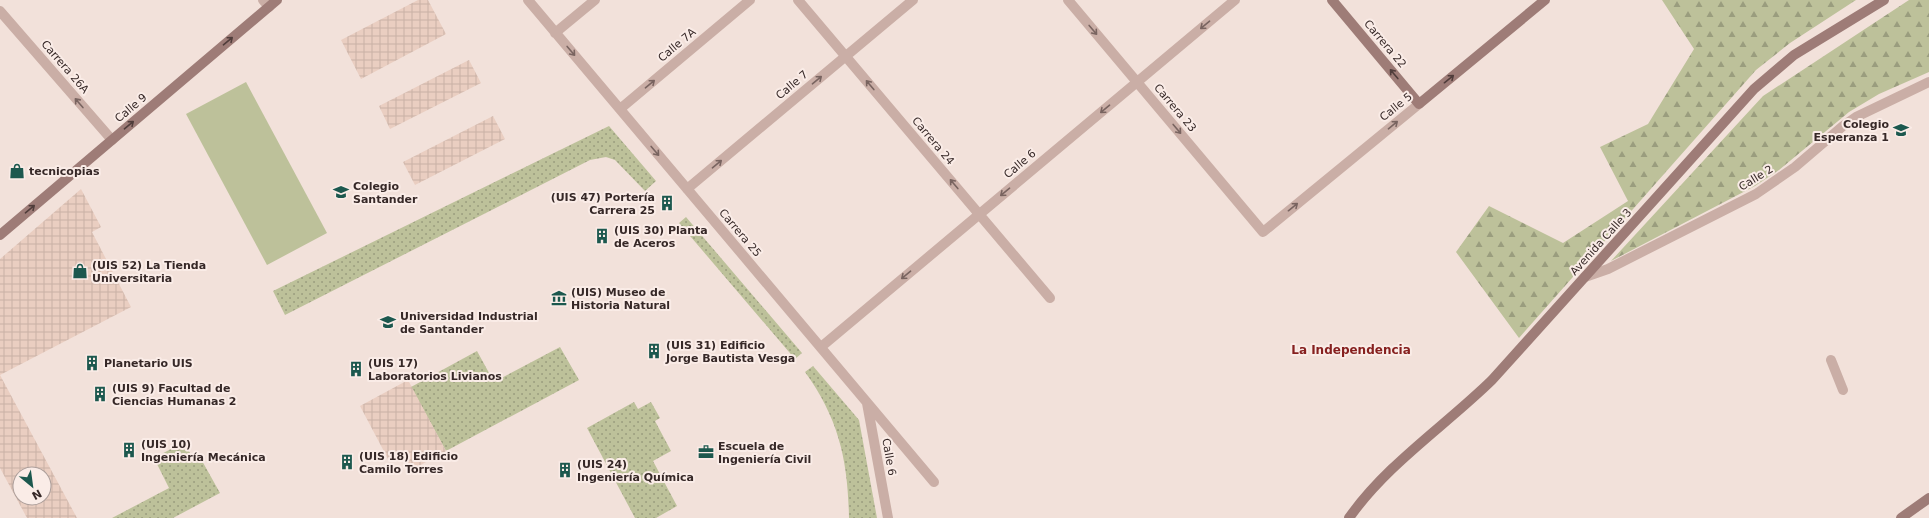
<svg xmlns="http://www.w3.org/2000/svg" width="1929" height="518" font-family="'DejaVu Sans',sans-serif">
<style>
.grass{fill:url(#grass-dots)}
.forest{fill:url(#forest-firs)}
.pitch{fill:#bdc19a}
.plaza{fill:url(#plaza-grid);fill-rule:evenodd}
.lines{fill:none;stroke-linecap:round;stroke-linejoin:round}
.street{stroke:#caaea6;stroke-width:10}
.secondary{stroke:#9e7c77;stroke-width:10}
.oneway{stroke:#796460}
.oneway2{stroke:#503d3b}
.labels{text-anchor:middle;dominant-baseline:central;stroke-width:4;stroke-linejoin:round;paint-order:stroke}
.street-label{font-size:11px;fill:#362827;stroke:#faece7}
.poi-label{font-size:11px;font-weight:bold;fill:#362827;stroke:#faece7;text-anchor:start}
.neighbourhood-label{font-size:12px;font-weight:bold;fill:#86201f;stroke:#faece7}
</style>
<defs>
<pattern id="grass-dots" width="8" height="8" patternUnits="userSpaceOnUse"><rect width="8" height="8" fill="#bdc19a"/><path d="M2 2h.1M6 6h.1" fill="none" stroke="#9a9d7e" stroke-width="1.8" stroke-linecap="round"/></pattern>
<pattern id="forest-firs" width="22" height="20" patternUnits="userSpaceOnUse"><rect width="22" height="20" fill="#bdc19a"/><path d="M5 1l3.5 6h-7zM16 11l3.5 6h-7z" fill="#9a9d7e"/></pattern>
<pattern id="plaza-grid" width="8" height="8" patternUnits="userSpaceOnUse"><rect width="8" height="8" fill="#eacec1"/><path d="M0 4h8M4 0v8" fill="none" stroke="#c9b1a6"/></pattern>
</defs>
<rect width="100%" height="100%" fill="#f2e1da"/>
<path class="grass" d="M609,126L656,181L645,191L615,160L606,157L590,160L285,315L273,291Z
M686,217L802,353L795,359L679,223Z
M560,347L579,380L446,451L411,387L477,351L494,382Z
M813,366L859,420L877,518H849C848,461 839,419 805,372Z
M634,402L638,409L651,402L660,418L655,421L671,451L653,461L677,506L656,518H635L587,428Z
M184,442L195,462L201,459L220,493L173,518H112L169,488L154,458Z"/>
<path class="forest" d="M1662,0H1856L1790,43L1756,70L1519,338L1456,252L1489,206L1563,243L1628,201L1600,147L1648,124L1694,49Z
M1909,0H1929V72L1879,94L1849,112L1779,170L1755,186L1611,261L1763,96Z"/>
<path class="pitch" d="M246,82L327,233L267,265L186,114Z"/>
<path class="plaza" d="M418,0H428L446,34L361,79L341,40Z
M469,60L481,83L390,129L379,106Z
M493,116L505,139L415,185L403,162Z
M81,189L101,227L92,232L131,307L0,375L77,518H27L0,468V259ZM20,474H44V498H20Z
M408,380L446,451L408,472L399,453L388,459L360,406Z"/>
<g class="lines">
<path class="street" d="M263,0L269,7
M528,0L934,482
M798,0L1050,298
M1068,0L1263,232L1419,104
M0,11L112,140
M555,33L595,0
M620,109L750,0
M687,189L913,0
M1585,277L1608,269L1756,194L1795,167L1843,126L1856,117L1929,82
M821,347L1235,0
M1831,360L1843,390
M867,403L888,518"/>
<path class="secondary" d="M1332,0L1419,104L1545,0
M0,235L277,0
M1349,518C1387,464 1445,426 1492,380L1754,89L1794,55L1884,0
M1901,518L1929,498"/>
</g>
<defs><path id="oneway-shaft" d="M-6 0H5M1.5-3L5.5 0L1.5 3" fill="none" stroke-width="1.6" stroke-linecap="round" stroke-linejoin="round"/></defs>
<g class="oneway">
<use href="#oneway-shaft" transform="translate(1205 25) rotate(140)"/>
<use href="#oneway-shaft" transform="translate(1093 30) rotate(50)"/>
<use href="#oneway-shaft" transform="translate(571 51) rotate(50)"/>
<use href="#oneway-shaft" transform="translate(817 80) rotate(-40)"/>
<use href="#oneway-shaft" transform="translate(650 84) rotate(-40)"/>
<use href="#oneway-shaft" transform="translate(870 85) rotate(-130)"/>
<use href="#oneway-shaft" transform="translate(79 103) rotate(-131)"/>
<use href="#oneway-shaft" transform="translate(1105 109) rotate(140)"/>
<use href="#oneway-shaft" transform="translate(1393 125) rotate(-40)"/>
<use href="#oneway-shaft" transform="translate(1177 129) rotate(50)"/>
<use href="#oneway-shaft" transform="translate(655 151) rotate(50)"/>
<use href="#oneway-shaft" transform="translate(717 164) rotate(-40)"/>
<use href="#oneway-shaft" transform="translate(954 184) rotate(-130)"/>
<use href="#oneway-shaft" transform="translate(1005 192) rotate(140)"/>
<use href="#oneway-shaft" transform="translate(1293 207) rotate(-39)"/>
<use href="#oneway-shaft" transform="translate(906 275) rotate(140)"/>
</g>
<g class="oneway2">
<use href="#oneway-shaft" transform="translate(228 41) rotate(-40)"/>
<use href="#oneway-shaft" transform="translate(1394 74) rotate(-130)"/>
<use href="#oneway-shaft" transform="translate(1449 79) rotate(-39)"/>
<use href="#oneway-shaft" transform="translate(129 125) rotate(-40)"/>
<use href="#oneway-shaft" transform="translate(30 209) rotate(-40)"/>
</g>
<defs>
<symbol id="school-bare" viewBox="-9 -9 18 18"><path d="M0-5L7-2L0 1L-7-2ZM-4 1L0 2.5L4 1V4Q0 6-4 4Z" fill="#1c584e" stroke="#faece7" stroke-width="2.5" paint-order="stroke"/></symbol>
<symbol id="shop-bare" viewBox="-9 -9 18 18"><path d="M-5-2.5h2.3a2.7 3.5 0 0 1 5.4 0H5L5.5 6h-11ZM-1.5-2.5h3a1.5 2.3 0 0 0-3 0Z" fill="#1c584e" stroke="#faece7" stroke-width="2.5" paint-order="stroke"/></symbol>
<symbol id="building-bare" viewBox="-9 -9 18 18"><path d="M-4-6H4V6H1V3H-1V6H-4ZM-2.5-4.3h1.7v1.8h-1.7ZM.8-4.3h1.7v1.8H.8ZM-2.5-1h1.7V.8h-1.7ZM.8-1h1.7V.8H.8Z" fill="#1c584e" stroke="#faece7" stroke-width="2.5" paint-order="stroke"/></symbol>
<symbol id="museum-bare" viewBox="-9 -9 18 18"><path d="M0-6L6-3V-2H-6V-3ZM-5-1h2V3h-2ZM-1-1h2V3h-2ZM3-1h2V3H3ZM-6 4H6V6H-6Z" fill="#1c584e" stroke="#faece7" stroke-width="2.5" paint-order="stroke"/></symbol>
<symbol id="university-bare" viewBox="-9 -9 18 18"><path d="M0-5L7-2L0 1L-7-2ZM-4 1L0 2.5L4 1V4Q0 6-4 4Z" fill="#1c584e" stroke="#faece7" stroke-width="2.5" paint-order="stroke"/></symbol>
<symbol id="office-bare" viewBox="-9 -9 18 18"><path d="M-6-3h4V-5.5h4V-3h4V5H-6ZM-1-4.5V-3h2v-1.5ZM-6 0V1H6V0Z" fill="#1c584e" stroke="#faece7" stroke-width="2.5" paint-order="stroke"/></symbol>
</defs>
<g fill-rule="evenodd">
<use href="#school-bare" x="1890" y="119" width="22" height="22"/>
<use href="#shop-bare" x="6" y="160" width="22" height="22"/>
<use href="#school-bare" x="330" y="181" width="22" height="22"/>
<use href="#building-bare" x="656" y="192" width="22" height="22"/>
<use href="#building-bare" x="591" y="225" width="22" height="22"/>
<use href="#shop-bare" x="69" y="260" width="22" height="22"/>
<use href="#museum-bare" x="548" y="287" width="22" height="22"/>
<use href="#university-bare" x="377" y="311" width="22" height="22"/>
<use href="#building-bare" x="643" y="340" width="22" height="22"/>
<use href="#building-bare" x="81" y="352" width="22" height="22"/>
<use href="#building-bare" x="345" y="358" width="22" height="22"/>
<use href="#building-bare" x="89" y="383" width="22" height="22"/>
<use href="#building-bare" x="118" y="439" width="22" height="22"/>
<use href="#office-bare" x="695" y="441" width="22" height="22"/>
<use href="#building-bare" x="336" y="451" width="22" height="22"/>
<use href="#building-bare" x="554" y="459" width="22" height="22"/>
</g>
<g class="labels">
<g class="street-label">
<text transform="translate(1385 44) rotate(50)">Carrera 22</text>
<text transform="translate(677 45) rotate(-40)">Calle 7A</text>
<text transform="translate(65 67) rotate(49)">Carrera 26A</text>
<text transform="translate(792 85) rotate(-40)">Calle 7</text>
<text transform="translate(1396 107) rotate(-39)">Calle 5</text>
<text transform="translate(131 108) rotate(-40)">Calle 9</text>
<text transform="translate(1175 108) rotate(50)">Carrera 23</text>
<text transform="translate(933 141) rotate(50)">Carrera 24</text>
<text transform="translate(1020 164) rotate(-40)">Calle 6</text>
<text transform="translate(1756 178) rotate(-32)">Calle 2</text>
<text transform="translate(740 233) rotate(50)">Carrera 25</text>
<text transform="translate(1601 242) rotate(-48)">Avenida Calle 3</text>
<text transform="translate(889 457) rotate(80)">Calle 6</text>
</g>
<g class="poi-label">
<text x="1889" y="124" text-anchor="end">Colegio<tspan x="1889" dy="13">Esperanza 1</tspan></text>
<text x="29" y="171">tecnicopias</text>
<text x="353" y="186">Colegio<tspan x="353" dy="13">Santander</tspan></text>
<text x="655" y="197" text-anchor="end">(UIS 47) Portería<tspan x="655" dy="13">Carrera 25</tspan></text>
<text x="614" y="230">(UIS 30) Planta<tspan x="614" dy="13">de Aceros</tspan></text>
<text x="92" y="265">(UIS 52) La Tienda<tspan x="92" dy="13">Universitaria</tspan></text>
<text x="571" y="292">(UIS) Museo de<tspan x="571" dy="13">Historia Natural</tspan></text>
<text x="400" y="316">Universidad Industrial<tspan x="400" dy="13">de Santander</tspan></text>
<text x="666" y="345">(UIS 31) Edificio<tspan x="666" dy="13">Jorge Bautista Vesga</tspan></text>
<text x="104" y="363">Planetario UIS</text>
<text x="368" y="363">(UIS 17)<tspan x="368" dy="13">Laboratorios Livianos</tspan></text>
<text x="112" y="388">(UIS 9) Facultad de<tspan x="112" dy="13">Ciencias Humanas 2</tspan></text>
<text x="141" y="444">(UIS 10)<tspan x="141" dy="13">Ingeniería Mecánica</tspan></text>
<text x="718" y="446">Escuela de<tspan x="718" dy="13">Ingeniería Civil</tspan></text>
<text x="359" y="456">(UIS 18) Edificio<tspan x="359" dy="13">Camilo Torres</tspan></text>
<text x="577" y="464">(UIS 24)<tspan x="577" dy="13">Ingeniería Química</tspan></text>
</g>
<g class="neighbourhood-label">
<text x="1351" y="350">La Independencia</text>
</g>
</g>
<g transform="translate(32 486) rotate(151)"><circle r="19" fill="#faece7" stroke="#ac9e9a"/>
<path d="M0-3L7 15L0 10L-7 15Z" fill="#1c584e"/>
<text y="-6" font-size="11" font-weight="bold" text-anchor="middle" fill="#362827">N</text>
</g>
</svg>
